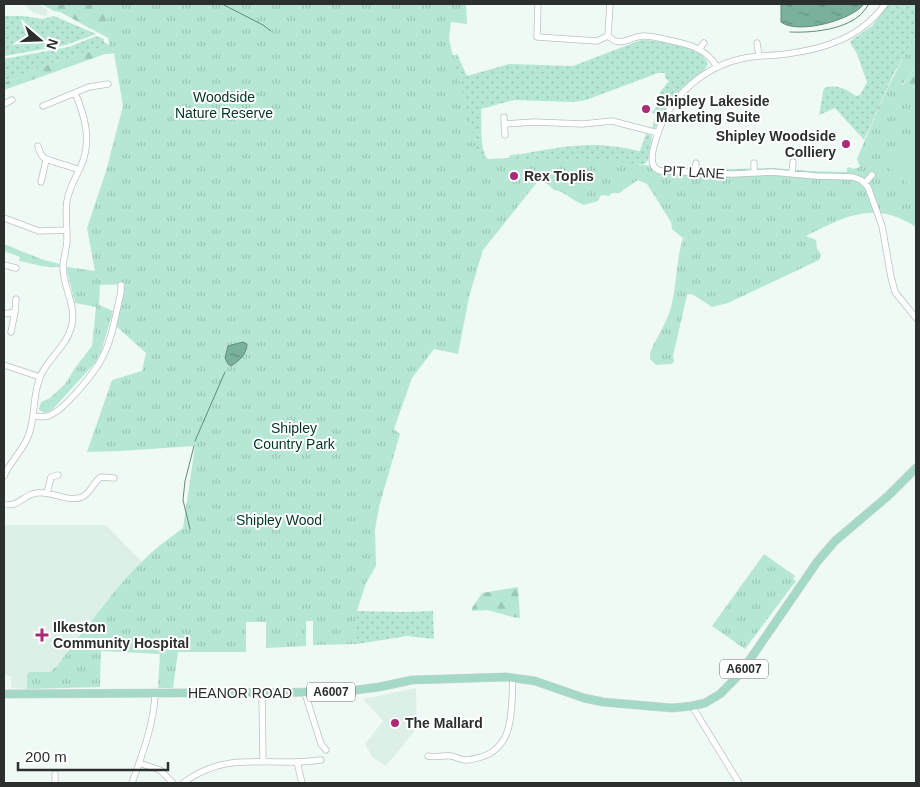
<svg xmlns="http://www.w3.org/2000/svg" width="920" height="787" font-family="Arial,sans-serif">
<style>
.built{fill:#ddf0e8}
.grass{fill:url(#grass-dots)}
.forest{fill:url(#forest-firs)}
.park{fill:url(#park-tufts)}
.pitch{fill:#b5e7d4}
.water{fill:url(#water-ripples);stroke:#628a7b}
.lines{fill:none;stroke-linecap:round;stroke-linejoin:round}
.stream{stroke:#628a7b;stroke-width:1}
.minor-casing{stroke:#b9c3bf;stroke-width:7}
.major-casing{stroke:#d5d5d5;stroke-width:9}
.minor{stroke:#fff;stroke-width:5.5}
.major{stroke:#a4d9c7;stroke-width:8}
.poi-dot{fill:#ab2975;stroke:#fff;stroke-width:2}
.labels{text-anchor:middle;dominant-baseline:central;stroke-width:4;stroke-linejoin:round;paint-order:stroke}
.shield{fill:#fff;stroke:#6b6d6c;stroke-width:1}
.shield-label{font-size:12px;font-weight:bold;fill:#2b2f2d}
.park-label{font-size:14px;fill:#023528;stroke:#fff}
.poi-label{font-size:14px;font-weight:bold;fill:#2b2f2d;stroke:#fff;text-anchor:start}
.street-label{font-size:14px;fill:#2b2f2d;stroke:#fff}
</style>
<defs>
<pattern id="grass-dots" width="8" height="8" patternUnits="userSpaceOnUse" patternTransform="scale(1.25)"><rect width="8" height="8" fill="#b5e7d4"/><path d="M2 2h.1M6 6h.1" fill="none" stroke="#9cc6b6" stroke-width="1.8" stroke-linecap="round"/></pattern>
<pattern id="forest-firs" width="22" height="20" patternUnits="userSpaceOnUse" patternTransform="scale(1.25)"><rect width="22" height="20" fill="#b5e7d4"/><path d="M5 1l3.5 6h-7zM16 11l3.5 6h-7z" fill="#9cc6b6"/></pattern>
<pattern id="park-tufts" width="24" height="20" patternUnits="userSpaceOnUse" patternTransform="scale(1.25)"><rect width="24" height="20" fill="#b5e7d4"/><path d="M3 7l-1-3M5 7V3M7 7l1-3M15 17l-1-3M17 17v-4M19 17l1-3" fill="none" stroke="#9cc6b6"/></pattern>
<pattern id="water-ripples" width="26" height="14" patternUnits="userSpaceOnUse" patternTransform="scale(1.25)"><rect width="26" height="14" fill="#7ab19d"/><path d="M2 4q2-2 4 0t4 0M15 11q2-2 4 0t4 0" fill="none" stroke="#649080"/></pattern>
</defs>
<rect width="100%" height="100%" fill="#effaf5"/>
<path class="built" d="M4,4H39L48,10L46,16L34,13L23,4Z
M4,525H106L142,562L104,604L57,666L50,672L27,675V689L11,688V676L4,675Z
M416,688L417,728L386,766L372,757L365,744L383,721L363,699Z"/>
<path class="grass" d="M889,4H916V37L894,73L864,140L835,108L819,115L824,88C837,84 844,88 856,96L860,95L867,82L857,54L850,42L853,39L872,26Z
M4,16H23L42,19L54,16L96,34L66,45L4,56Z
M96,36L104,39V42L109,45L40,67L4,83V59L69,47Z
M641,40C658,40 702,46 708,64C705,72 689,81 682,88C670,100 664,114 655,128H652L656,115L652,112L655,109L660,92L669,81L665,78V73H658L586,100L574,102L514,100L481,109C482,121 479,151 488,159L509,158L510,155L521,154C567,146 592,140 639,151H640L646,134L651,135L652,138L648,160L645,164L488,162L477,153L452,56L457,54L467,76L509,64L573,66Z
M357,611L401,612L433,611L434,639L407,636L357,644Z"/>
<path class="forest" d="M41,4H107L112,37L110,39L60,12L54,11Z
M109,45L115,50L114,53L105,54L4,90V83L40,67Z
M916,66V128L902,86Z
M518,587L520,618L513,617L487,610L472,611V608L482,593Z"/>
<path class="park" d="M107,4H466L467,24L451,22L449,38L451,48L478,153L485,159L491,161L621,162L661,167L733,169L774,168L810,171L847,172V168L850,167L852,169L860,167L857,159C875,117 891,75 916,37V66L902,85L916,90V227C875,200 845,216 806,236L816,240L817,249L821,254L819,260L728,303L712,307L695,296L690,294L687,295L673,356L674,362L671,364L656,365L650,359V353C656,338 667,323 671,307C677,284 676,260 683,238L672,229L671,222L647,184L638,180L619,193H612L609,196L601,195L598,201L584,205C574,202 564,191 554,190L544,181H538L483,250L469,297L458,354L434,349L412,378L394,429L400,434L379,507L375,530L376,566L366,583L357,611V644L313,645V621H306V646L266,648V622H246V652H178L173,688H158L160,654L101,651L100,687L27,689V675L29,672H50L57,666C87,627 116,585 153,551C162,543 173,536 183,528L195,446L120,451L87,452L112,380L142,371L146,353L116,326L125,284L100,285L99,305L113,311L101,352L95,363L52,410L45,413L39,410L41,402L50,398L65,384L75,368L92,346L96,307L75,303L67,271V267L95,271L87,228L106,171L123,106L114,53L105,54L109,46Z
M4,244L41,259L60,264L59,267C43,268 35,264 19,261L20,257L4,251Z
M764,554L795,576L793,579L796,581L745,649L712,626Z"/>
<path class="pitch" d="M910,138L916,143V190L887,167Z"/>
<path class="water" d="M781,4H864C852,20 798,35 781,22Z
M243,342L247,344C247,354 239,361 231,366L228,364L225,358L228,346Z"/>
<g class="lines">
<path class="stream" d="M222,4L263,25L271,31
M790,32C811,33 842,30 859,16C863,13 866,8 869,4
M195,441L225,372
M190,529L183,500L185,481L194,446"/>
<defs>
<path id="minor" d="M538,4L537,37L597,41L608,36
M885,4C862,37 825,49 786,54C772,56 758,55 745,58C703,66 668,98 656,139C653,149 647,168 661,171L733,174L772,172L816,176L853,177L861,180L868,187L882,226L891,277L895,292L916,318
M608,36C622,49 629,36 644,36C652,36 660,38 668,40C688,44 706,48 717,67
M608,36L610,4
M757,43L759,56
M699,49L704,43
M4,104L12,100
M43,106L89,87L108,84
M504,117L505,135
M504,124L534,122L583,124L612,121L658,133
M38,146C39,150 40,154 43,157C47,161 71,166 79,170
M754,163V172
M695,172L696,163
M792,173L793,162
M41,182L46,160
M865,183L872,175
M4,218L39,231L67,230
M4,265L16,268
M4,314L15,312
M11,332L15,312L16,299
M4,365L40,377
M33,416C38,417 43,417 48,416C64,411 96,371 103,356C113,337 116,312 121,292V285
M4,476C10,461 24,450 29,434C36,415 32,394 41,375C49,357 66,347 71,328C78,306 62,287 63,265C64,256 67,248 67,239C67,226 65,213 67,201C69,188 76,177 81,166C92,141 85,116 75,93
M47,493L51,477L58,475
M4,504C18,508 23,495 36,493C51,490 67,503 82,497C91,493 93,482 101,477L114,478
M262,693L263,762
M305,693L321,744L326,750
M692,706L739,783
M428,756C436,758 443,755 451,756C456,757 461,760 466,760C471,760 477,758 481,757C516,747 511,706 513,677
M297,762L302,783
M139,763L160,770L173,783
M55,783V774
M132,783C142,755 154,724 155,694
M183,783C221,755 251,763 294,762C303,762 312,761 321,760"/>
<path id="major" d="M4,694L341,692L379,687L412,680L506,677L535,681L584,698L603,702L672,708L692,706L705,703L720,694L740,674L817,562L835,541L888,496L916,468"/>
</defs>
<use href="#minor" class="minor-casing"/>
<use href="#major" class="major-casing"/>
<use href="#minor" class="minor"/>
<use href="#major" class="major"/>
</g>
<g class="poi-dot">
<circle cx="646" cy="109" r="5"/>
<circle cx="846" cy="144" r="5"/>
<circle cx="514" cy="176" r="5"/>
<path d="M39.5 627.5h5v5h5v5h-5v5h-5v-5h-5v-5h5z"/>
<circle cx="395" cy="723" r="5"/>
</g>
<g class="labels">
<g class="shield">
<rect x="720" y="659.5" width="48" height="19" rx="4"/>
<rect x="307" y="682.5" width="48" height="19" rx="4"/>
</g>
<g class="shield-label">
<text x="744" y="669">A6007</text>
<text x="331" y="692">A6007</text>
</g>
<g class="park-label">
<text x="224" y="97">Woodside<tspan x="224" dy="16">Nature Reserve</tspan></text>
<text x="294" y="428">Shipley<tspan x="294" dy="16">Country Park</tspan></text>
<text x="279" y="520">Shipley Wood</text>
</g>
<g class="poi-label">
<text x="656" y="101">Shipley Lakeside<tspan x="656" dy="16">Marketing Suite</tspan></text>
<text x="836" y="136" text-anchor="end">Shipley Woodside<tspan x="836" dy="16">Colliery</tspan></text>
<text x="524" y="176">Rex Toplis</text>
<text x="53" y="627">Ilkeston<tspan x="53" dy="16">Community Hospital</tspan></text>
<text x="405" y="723">The Mallard</text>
</g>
<g class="street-label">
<text transform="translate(694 172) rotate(3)">PIT LANE</text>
<text x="240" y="693">HEANOR ROAD</text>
</g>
</g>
<rect width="920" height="787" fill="none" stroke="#2b2f2d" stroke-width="10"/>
<g transform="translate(40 40) rotate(109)" stroke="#ffffff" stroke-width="4" paint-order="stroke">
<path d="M0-4L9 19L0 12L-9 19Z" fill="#2b2f2d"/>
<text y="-8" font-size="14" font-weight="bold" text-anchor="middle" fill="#2b2f2d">N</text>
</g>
<path d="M18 762v8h150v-8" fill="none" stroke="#2b2f2d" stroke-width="2.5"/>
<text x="25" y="762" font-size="15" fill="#2b2f2d" stroke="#ffffff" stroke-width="4" paint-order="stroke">200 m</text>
</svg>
